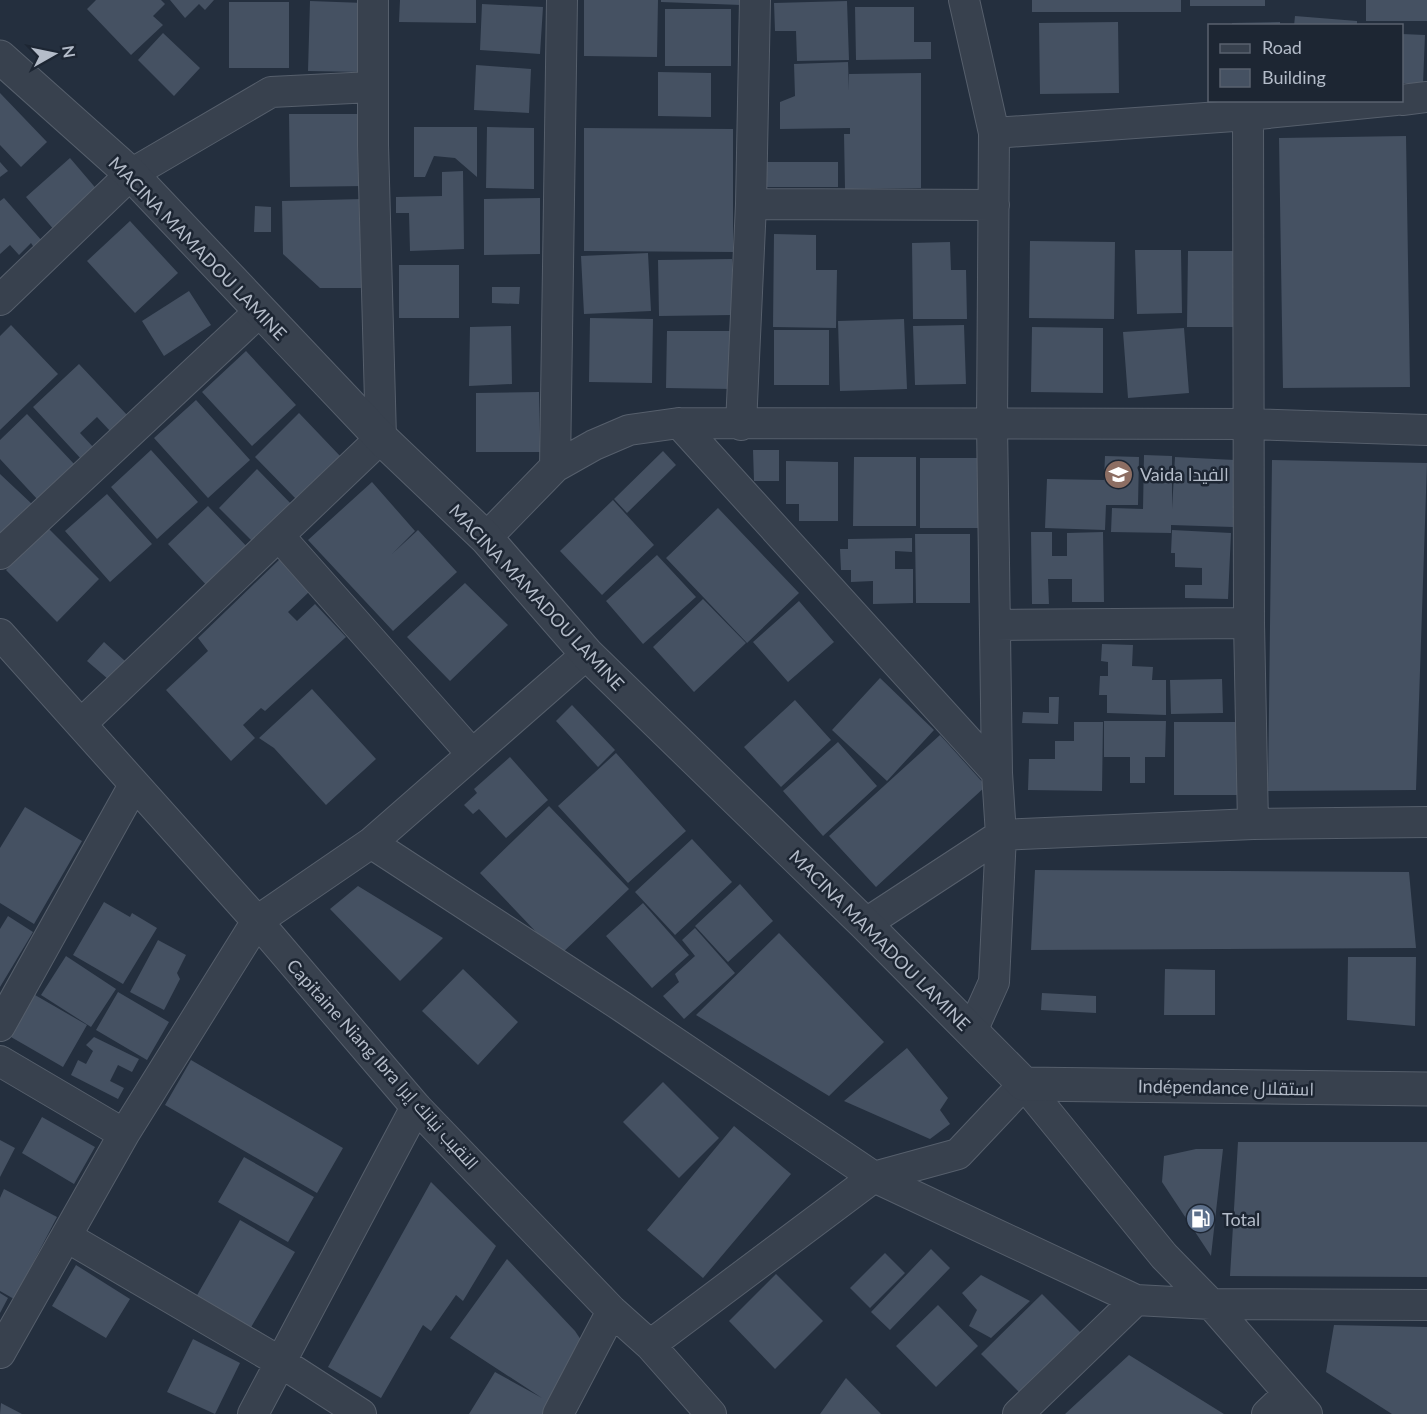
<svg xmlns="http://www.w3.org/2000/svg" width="1427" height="1414" font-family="Lato,Cairo,sans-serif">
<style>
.building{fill:#455162}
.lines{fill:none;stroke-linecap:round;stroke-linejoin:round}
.minor-casing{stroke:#565f6c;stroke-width:32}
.tertiary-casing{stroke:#565f6c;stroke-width:35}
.minor{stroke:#38414e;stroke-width:30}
.tertiary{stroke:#38414e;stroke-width:33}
.labels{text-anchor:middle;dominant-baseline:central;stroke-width:5;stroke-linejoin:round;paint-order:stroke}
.street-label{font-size:18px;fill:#b4bcc9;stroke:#1d2633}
.poi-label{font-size:18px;fill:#b4bcc9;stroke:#1d2633;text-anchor:start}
</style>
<rect width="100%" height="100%" fill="#242f3e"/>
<path class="building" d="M96,0H161L165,4L153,16L163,25L131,55L87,9Z
M170,0H214L205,10L199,4L185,18Z
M400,0H476V23L399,22Z
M584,0H658L657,57L584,56Z
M661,0H741V5L661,2Z
M1032,0H1181V12H1032Z
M1190,0H1265V6H1190Z
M1366,0H1427V21H1366Z
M310,1L364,3L363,72L308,71Z
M847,1L849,60L797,61L796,31H775L774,3Z
M229,2H289V68H229Z
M482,4L543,7L540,54L480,50Z
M855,7H914V42H931V59L856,60Z
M665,9H731V66H665Z
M1295,16L1357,21V26H1294Z
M1118,22L1119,93L1040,94L1039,23Z
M1280,22V26H1232V23Z
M163,33L200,68L174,96L138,60Z
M1402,34L1425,35L1423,84L1402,83Z
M848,62L849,91V74L921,73V188L845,189L844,134H850V128L780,129V102L795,96L794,64Z
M476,65L531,69L529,113L474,110Z
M658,72L711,73V117L658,116Z
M0,93L47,142L21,167L0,145Z
M289,114H364L365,186L290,187Z
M414,127H477V177L455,158L434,156L425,177H414Z
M487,127L534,128V189L486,188Z
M584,128L733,129V252L584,251Z
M1406,136L1410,387L1283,388L1279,138Z
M70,158L99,192L55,231L26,197Z
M0,162L8,171L0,177Z
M764,162H838V187H765Z
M463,171L464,249L410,251L409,213H396V197L442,196V172Z
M4,198L43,242L35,249L31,243L19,255L10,245L0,254V201Z
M540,198V254L484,255V199Z
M363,199L364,288H320L283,254L282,201Z
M255,206L271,207V232H254Z
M130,221L178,273L135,313L87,261Z
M774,234L816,235V270H837L836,328L773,327Z
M1030,241L1115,242L1114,319L1029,318Z
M950,242L951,270H966L967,319H913L912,243Z
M1135,250H1181L1182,313L1137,314Z
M1188,251H1242L1241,327H1187Z
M648,253L651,311L584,314L581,256Z
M732,259L733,315L659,316L658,260Z
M399,265H459V318H399Z
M492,287H520L519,304L492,303Z
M189,291L211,325L164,356L142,321Z
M590,318L653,319L652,383L589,382Z
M904,319L907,389L840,391L838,321Z
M11,325L58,374L0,430V336Z
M964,325L966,384L915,385L913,326Z
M511,326L512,384L469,386L470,327Z
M1032,327L1103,328V393L1031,392Z
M1184,328L1189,393L1128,398L1123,332Z
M774,330H829V385H774Z
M667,331H734L733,389L666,388Z
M246,351L296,405L252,446L202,392Z
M79,364L128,416L111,432L97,417L80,433L95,449L83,461L33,407Z
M539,392L540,452H476V393Z
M196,400L250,460L208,498L154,438Z
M299,413L341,457L297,500L255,457Z
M27,414L75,465L38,500L0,459V440Z
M151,450L198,502L157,539L111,487Z
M753,450H779V481H754Z
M663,451L676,465L627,513L614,499Z
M1144,455L1172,456V509L1175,457L1235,460L1233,527L1171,525V533L1111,532L1112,508L1143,509Z
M1105,456L1139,457L1138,505H1106L1105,530L1045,528L1047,479L1104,480Z
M854,457H916V526H853Z
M920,458H983L982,528H920Z
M1272,460L1427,463L1416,790L1268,791Z
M786,461L838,462V521H799V504H786Z
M257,469L295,508L257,546L219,508Z
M0,474L33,505L0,542Z
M372,482L415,531L392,554L418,530L457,572L393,631L308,540Z
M107,494L152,544L110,582L65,531Z
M613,500L654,545L602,595L560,551Z
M208,506L251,551L210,589L168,544Z
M718,508L799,593L747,643L666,558Z
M48,528L99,579L57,622L6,570Z
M1172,530L1231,533L1228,599L1185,598V585H1202V568L1175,567V553H1171Z
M1031,532H1052V556H1067V533L1103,532L1104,602H1072V579H1048L1049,604H1032Z
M915,534H970V603H916Z
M912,538V552L895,551V569H913V603L873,604V581L851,582V570H841L840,549H848V539Z
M657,555L696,597L643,644L606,601Z
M281,558L310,591L288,612L297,621L315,604L346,637L265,711L261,708L243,725L255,738L231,761L166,690L208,651L198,638Z
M465,583L508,625L450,681L407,637Z
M703,599L746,643L694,692L653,647Z
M799,601L834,642L788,682L753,642Z
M104,642L125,661L108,679L87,661Z
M1102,644L1133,645L1132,666L1153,667L1152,680H1166V715L1107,713V695H1099L1100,676H1108V662L1101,661Z
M880,678L934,730L887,781L832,730Z
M1222,679L1223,713L1171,714L1170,680Z
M312,689L376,759L326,805L274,748L259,738Z
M1049,697H1059L1058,724L1022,723L1023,712L1049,713Z
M795,700L831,740L781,787L744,747Z
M572,705L615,750L598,767L556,721Z
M1104,721H1166L1165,757H1145V783H1130V757H1104Z
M1074,722H1103L1102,791L1028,790L1029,759H1055V741H1074Z
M1174,722H1239V795H1174Z
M940,735L986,786L876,887L829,836Z
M838,742L877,786L823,836L783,791Z
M616,753L686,831L628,883L558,806Z
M510,757L548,800L506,838L479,809L473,814L464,805L477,793L474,789Z
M549,806L629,889L559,956L480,873Z
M25,807L82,841L34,924L0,903V848Z
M692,839L732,882L675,935L635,892Z
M1035,870L1409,872L1416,948L1031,950Z
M740,884L773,921L728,962L695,926Z
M358,886L443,938L400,981L330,909Z
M104,902L130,917L132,913L157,928L123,984L73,955Z
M643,903L689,955L652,988L606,936Z
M8,916L33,932L0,987V929Z
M695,928L735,973L684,1019L663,996L679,982L675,974L695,956L682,940Z
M779,933L884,1042L829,1096L696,1015Z
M158,940L186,955L177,973L180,979L164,1010L130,992Z
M66,956L116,989L91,1027L41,995Z
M1348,957H1416L1415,1026L1347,1020Z
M463,969L518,1022L478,1065L422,1011Z
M1165,969L1215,970V1015H1164Z
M118,992L169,1022L147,1060L96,1030Z
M1042,993L1096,996V1013L1041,1010Z
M35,995L87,1025L63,1067L11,1037Z
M94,1037L139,1059L132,1072L118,1065L110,1081L124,1088L118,1099L71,1075L78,1060L86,1064L93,1051L86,1045Z
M907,1048L948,1098L940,1110L950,1124L930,1139L844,1101Z
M191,1060L343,1148L317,1193L165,1105Z
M663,1082L719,1138L679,1178L623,1122Z
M42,1117L95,1147L74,1184L22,1153Z
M734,1126L791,1174L703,1278L647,1230Z
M0,1140L15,1148L0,1177Z
M1238,1142H1427V1277L1230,1276Z
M1196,1149H1223L1211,1256L1162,1182L1164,1156Z
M244,1157L314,1197L288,1242L218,1202Z
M431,1182L496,1246L463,1301L456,1295L431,1331L423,1325L381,1398L328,1367Z
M4,1189L57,1217L14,1299L0,1291V1198Z
M240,1220L295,1252L250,1329L196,1297Z
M931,1249L950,1268L890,1330L871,1312Z
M885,1253L905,1273L870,1308L850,1288Z
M507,1259L575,1331L585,1346L543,1414H469L495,1372L542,1398L450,1338Z
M76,1265L130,1299L106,1338L52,1306Z
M776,1274L823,1321L775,1369L729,1321Z
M981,1275L1030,1301L991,1338L969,1326L977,1310L962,1293Z
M0,1293L8,1298L0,1313Z
M1042,1294L1086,1338L1026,1399L981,1354Z
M938,1305L978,1346L936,1387L896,1346Z
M1334,1325L1427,1327V1414H1392L1326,1372Z
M193,1339L240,1363L215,1414L167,1392Z
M1129,1355L1224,1414H1065Z
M846,1378L881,1414H820Z
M1,1403L22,1414H0Z"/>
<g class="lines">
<defs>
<path id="minor" d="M1402,100L1427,97
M1248,115L1249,623L1253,824
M994,133L1248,115L1396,100
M751,204L994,205
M0,300L131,174L271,92L372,87
M679,423L997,773
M741,425L751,204L755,0
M555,467L562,0
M279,536L472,754
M486,538L555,467L594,445L629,430L679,423L1249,424L1427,430
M0,554L259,312
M995,625L1249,623
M0,634L257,921L416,1107L612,1311L650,1345L711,1414
M81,724L381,438L373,145V0
M371,843L587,654
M865,924L1001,835L997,773L992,423L994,133L964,0
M0,1026L134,785
M972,1031L994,982L1001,835L1253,824L1427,822
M0,1061L124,1134
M67,1237L282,1363L361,1414
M650,1345L874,1177L958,1154L1024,1084L1164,1256L1211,1304L1307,1414
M0,1353L124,1134L257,921L371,843L621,1006L874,1177L1136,1300L1211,1304L1427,1305
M253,1414L416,1107
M558,1414L612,1311
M1018,1414L1136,1300
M1267,1414L1288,1394"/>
<path id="tertiary" d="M0,57L131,174L381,438L486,538L587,654L865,924L1024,1084L1427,1089"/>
</defs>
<use href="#minor" class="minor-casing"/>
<use href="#tertiary" class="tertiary-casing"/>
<use href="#minor" class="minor"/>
<use href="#tertiary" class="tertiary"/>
</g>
<defs>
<symbol id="school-disc" viewBox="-11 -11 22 22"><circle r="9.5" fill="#8d6e63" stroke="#1d2633"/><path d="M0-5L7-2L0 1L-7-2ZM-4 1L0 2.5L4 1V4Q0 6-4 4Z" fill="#fff"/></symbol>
<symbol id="fuel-disc" viewBox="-11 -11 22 22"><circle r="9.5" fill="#5c6f8a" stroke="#1d2633"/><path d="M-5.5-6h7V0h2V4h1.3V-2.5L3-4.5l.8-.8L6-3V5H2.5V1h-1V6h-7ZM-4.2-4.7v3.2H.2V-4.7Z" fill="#fff"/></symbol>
</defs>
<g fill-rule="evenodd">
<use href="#school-disc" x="1102" y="458" width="33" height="33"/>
<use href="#fuel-disc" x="1184" y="1202" width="33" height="33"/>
</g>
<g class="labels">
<g class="street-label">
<text transform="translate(198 248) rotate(46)">MACINA MAMADOU LAMINE</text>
<text transform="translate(537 597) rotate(47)">MACINA MAMADOU LAMINE</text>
<text transform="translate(880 940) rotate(45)">MACINA MAMADOU LAMINE</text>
<text transform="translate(383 1064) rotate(48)">Capitaine Niang Ibra النقيب نيانك إبرا</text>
<text transform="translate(1226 1087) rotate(1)">Indépendance استقلال</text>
</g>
<g class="poi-label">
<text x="1140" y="474">Vaida الفيدا</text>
<text x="1222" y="1219">Total</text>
</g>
</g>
<rect x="1208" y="24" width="195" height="78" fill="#1d2633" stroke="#59626f" stroke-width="1.5"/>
<rect x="1220" y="44" width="30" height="9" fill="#38414e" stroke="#59626f" stroke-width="1.5"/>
<text x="1262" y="54" font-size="18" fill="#b4bcc9">Road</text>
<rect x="1220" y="69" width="30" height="18" fill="#455162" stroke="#59626f" stroke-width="1.5"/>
<text x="1262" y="84" font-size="18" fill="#b4bcc9">Building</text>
<g transform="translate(54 54) rotate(81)" stroke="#1d2633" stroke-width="4.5" paint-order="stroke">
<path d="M0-4.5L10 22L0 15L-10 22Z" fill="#b4bcc9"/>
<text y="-9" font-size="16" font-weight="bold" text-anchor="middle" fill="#b4bcc9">N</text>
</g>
</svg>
